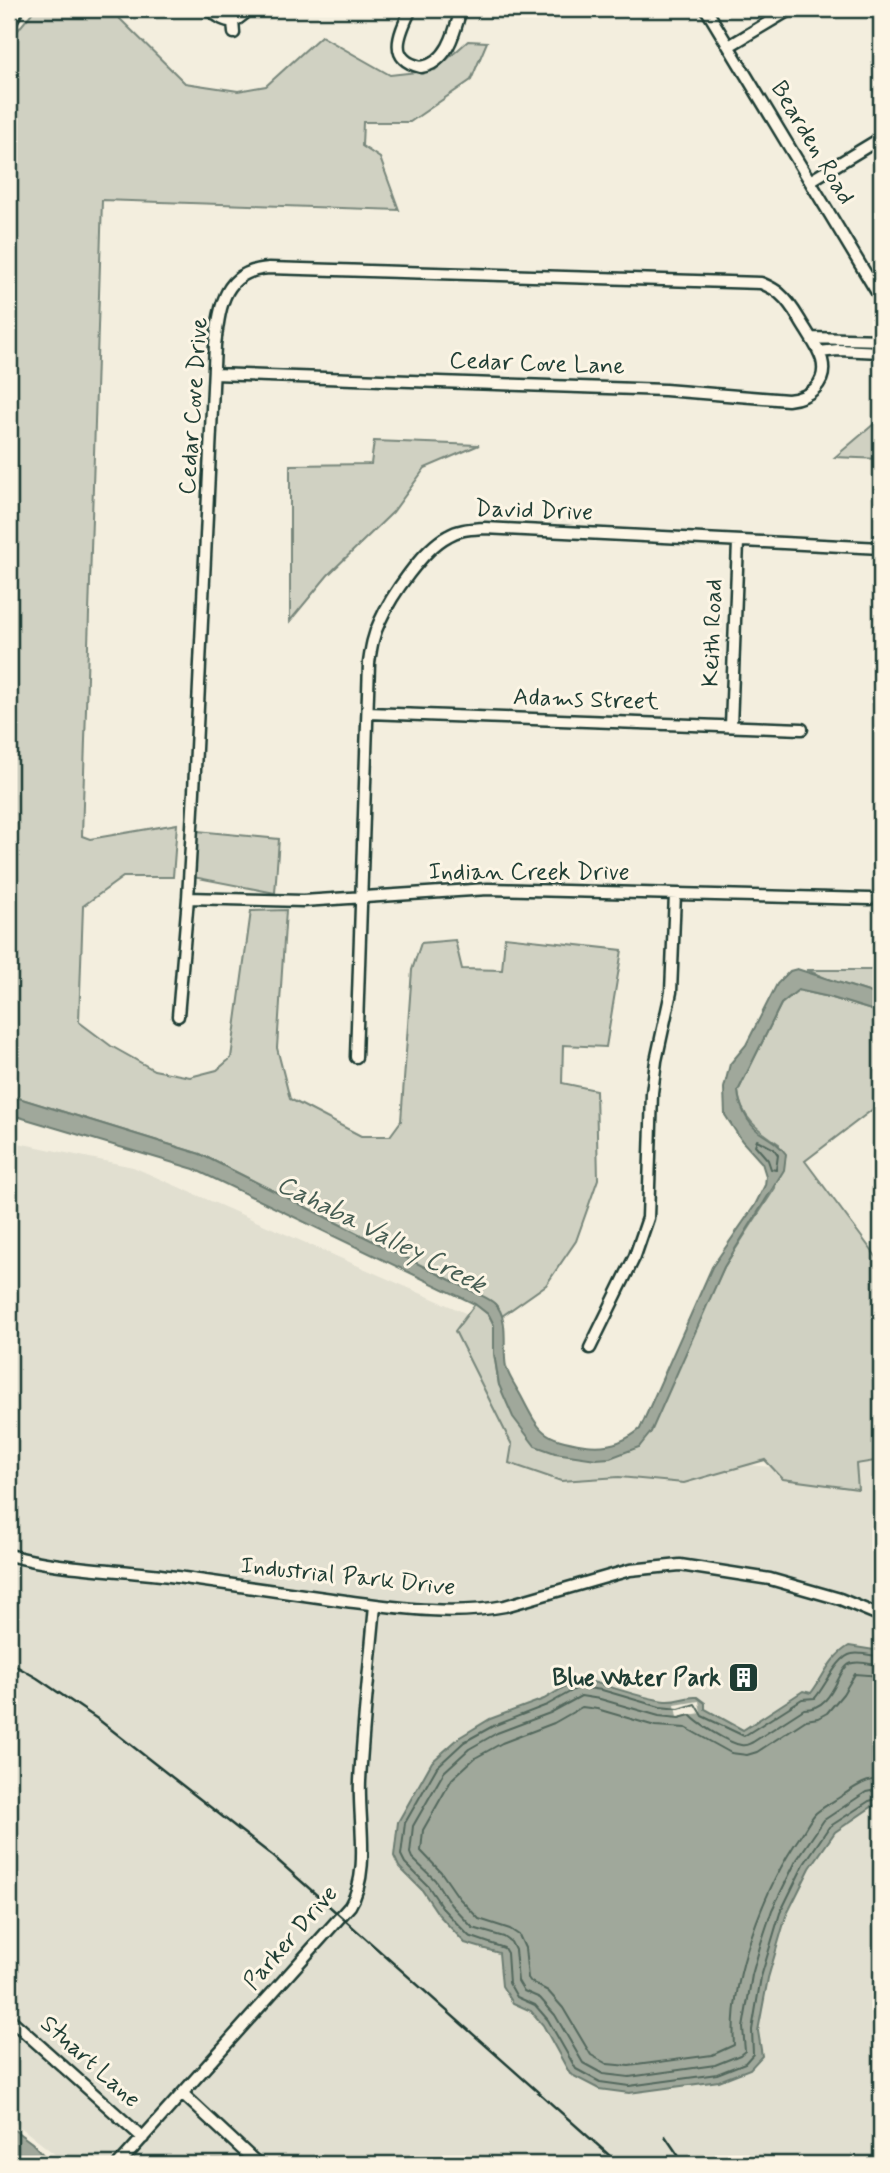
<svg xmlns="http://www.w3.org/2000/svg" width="890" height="2173" font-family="Mynerve,sans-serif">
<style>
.built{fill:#e1dfd0}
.green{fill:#d0d1c2;stroke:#78877b;stroke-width:2}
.water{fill:#a0a89b;stroke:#6c7d72;stroke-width:2}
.pier{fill:#f3eede}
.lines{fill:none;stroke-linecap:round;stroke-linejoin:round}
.shore{stroke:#53685d;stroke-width:2}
.minor-casing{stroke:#1f3d34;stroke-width:15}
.minor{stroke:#fcf5e5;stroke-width:10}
.rail{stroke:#1f3d34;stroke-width:2.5}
.labels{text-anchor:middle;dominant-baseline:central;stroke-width:6;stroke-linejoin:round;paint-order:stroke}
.street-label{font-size:24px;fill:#1f3d34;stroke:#fcf5e5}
.poi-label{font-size:24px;font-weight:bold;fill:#1f3d34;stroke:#fcf5e5;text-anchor:end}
.water-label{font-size:26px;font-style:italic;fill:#465d53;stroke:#fcf5e5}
</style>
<rect width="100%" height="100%" fill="#f3eede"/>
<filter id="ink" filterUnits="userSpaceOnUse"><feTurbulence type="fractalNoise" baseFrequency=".0143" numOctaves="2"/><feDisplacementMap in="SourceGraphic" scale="14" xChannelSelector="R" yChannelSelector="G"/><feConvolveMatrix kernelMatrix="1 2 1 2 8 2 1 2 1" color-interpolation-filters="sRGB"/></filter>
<g filter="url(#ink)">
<path class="built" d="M9,1141L133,1167L470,1315L495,1362L554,1447L771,1467L826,1440L881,1453V2164H64L62,2160L9,2118Z"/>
<path class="green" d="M35,9H110L185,83L238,91L266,86L321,36L390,75L435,70L468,41L487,42L471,80L410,122H363L362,146L380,158L399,210L102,200L82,836L90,839L177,824L173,877H123L83,906L79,1022L111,1046L154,1070L190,1077L217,1070L231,1058L251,911L286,910L277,1048L290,1099L361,1136H390L401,1121L412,970L421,943L455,940L462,969L502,970L505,937L622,950L606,1047L563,1045L562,1083L596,1090L598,1179L576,1241L546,1285L502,1316L495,1304L476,1293L200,1154L9,1095V41Z
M881,418V459L835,457Z
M374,441L479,445L425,468L393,512L328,575L290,621V465L371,464Z
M197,831L279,839L275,893L193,877Z
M881,964V996L830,980L807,970H870Z
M798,990L829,997L881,1013V1103L805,1161L881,1263V1460L856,1464L858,1489L783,1479L765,1460L684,1483L619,1477L561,1481L509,1463L512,1445L455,1331L475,1304L489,1315L494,1325V1353L499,1385L555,1453L639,1447L724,1267L775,1188L779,1144C759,1131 740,1117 738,1091L781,1004Z"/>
<path class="water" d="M797,969L881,996V1013L829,997L798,990L781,1004L738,1091C739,1105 747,1123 759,1132C770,1139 778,1143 786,1154L784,1170L724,1267L651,1432L639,1447L610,1458L596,1459L555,1453L535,1446L513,1417L499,1385L494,1353V1325L489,1315L475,1304L194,1169L9,1114V1095L200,1154L476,1293C482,1296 490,1299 495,1304C510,1318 502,1349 506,1367C509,1377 516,1387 521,1396C540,1433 542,1438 585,1445C606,1448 624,1443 640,1429L712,1267L755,1205L765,1185L766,1176L762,1163L742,1141L725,1115L724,1088L730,1064L746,1045L777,984L790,971Z
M849,1646L881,1651V1804L873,1806L835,1832L810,1868L786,1916L768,1978L758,2031L762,2056L750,2069L719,2081L629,2093L599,2089L570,2074L543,2025L531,2011L513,2003L502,1986L499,1953L465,1943L439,1915L422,1890L399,1867L394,1856L398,1822L432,1762L460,1737L490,1719L544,1699L578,1679C607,1684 636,1697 665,1701C679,1702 684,1696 697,1697L705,1703V1709L743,1730L803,1691L811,1693C824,1676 830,1657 849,1646Z
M9,2126L32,2143L52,2164H28L17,2155L9,2152Z"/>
<path class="pier" d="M699,1701L701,1713L677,1717L675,1705Z"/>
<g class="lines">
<path class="shore" d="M757,1140L774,1149L778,1155L776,1170L771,1169L768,1160L755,1145Z
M881,1657C873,1656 861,1652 852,1654C838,1656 825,1687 815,1698L802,1699L744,1736L702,1716L695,1704L679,1709L660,1707L602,1690L579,1687L547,1705L493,1726L464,1742L437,1767L405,1823L401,1855L405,1863L428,1886L444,1910L469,1936L504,1948L507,1953L509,1983L517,1997L535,2005L548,2020L576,2069L600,2082L629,2086L717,2074L745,2063L753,2054L752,2030L761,1977L780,1913L804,1864L829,1827L869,1801L881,1798
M881,1666C873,1665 862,1661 853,1663C836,1665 837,1709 804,1709L753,1742C748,1744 747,1746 741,1745C728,1743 698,1724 690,1715L679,1718L659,1716L600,1699L581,1696L550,1713L497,1733L469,1749L444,1772L413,1826L410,1853L412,1858L435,1880L451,1905L473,1928L504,1937L511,1942L515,1950L518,1981L524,1991L540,1998L555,2015L583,2063L603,2074L629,2077L715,2065L740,2055L745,2051L743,2028L752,1975L761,1943L772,1910L796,1861L824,1820L866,1792L881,1789
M881,1676L855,1674L843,1694L827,1713L818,1718L806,1720L757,1752L747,1755L731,1753L686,1728L655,1726L597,1709L582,1707L554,1723L502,1743L475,1758L452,1779L423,1830L421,1851L441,1872L459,1898L479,1919L510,1929L519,1935L525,1948L528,1978L531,1982L548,1991L563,2008L591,2055L607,2064L629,2066L712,2055L734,2045C729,1980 764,1888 801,1835C806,1828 810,1819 816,1813C824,1806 834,1801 843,1795C855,1787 866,1779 881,1779"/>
<defs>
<path id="minor" d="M208,9C225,22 233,28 249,9
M411,9C401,31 385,59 421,67C448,63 455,31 461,9
M706,9L881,299
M233,21L234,33
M9,25L18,9
M729,46L791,9
M810,181L881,138
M811,338L881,340
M819,352L838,350L881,352
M368,713L802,729
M731,726L738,542
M188,898L303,901L488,889L870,899
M178,1016L188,898L194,791L215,345C220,306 223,271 269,268L761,283C768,286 775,289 780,294C792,304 798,318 806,330C812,340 819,349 822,360C828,384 809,398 788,400L665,390L214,374
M356,1057L369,663C371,648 373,635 380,621C391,596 423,549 448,536C459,529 472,529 485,528L881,548
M590,1348L635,1256L648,1218L652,1093L656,1061L671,992L675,894
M9,1555C62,1570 122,1569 177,1577C234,1585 290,1593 346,1601C399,1608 452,1616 505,1606L630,1570L680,1565L770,1579L840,1599L881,1616
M9,2018L143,2138
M183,2094L258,2164
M119,2164L350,1906C371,1872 358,1820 360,1781C363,1722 370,1663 375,1605"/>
</defs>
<use href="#minor" class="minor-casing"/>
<use href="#minor" class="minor"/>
<path class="rail" d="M9,1662L37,1678L99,1720L274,1857L619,2164
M665,2136L684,2164"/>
</g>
</g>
<defs>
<symbol id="building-square" viewBox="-11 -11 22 22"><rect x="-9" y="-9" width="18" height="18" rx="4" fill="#1f3d34" stroke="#fcf5e5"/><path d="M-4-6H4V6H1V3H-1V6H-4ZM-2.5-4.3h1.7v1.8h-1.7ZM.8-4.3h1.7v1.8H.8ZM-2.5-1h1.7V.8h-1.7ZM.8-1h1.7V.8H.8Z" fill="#fff"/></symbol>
</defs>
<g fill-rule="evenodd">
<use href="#building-square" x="726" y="1660" width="35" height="35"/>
</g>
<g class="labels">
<g class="street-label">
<text transform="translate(812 143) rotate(59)">Bearden Road</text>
<text transform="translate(537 364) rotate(2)">Cedar Cove Lane</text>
<text transform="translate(194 406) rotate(-86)">Cedar Cove Drive</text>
<text transform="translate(534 511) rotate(2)">David Drive</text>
<text transform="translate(713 633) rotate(-88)">Keith Road</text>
<text transform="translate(586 700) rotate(2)">Adams Street</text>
<text x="529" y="872">Indian Creek Drive</text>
<text transform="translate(348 1577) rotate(6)">Industrial Park Drive</text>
<text transform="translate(291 1938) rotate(-49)">Parker Drive</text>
<text transform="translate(90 2062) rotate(42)">Stuart Lane</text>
</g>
<g class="poi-label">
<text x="721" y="1678">Blue Water Park</text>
</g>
<g class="water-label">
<text transform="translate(381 1235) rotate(27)">Cahaba Valley Creek</text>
</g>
</g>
<rect width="890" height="2173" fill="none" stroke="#fcf5e5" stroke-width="35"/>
<rect x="18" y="18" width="855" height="2138" fill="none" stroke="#1f3d34" stroke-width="2.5" filter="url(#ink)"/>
</svg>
